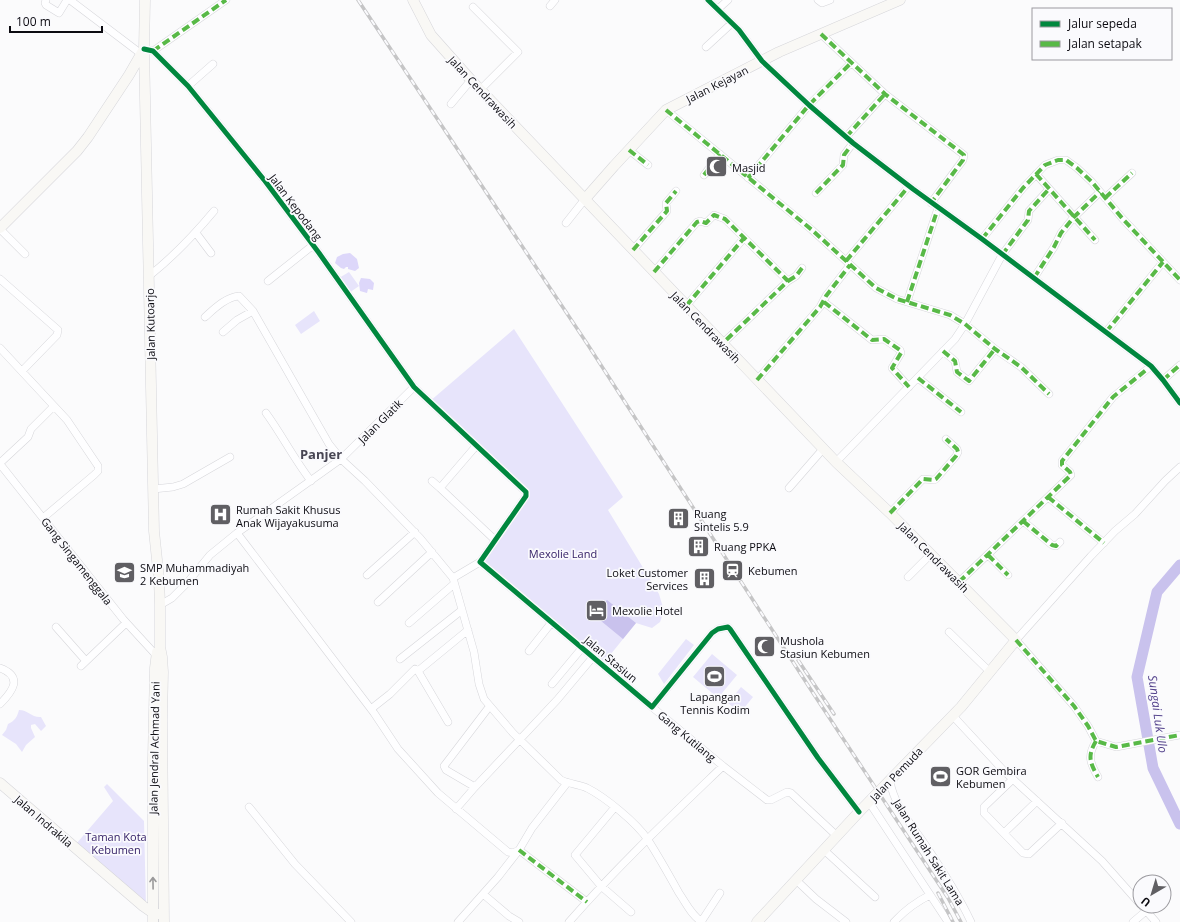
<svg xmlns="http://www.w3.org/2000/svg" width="1180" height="922" font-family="'Open Sans',sans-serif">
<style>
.green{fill:#e7e4fb}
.forest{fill:#ddd7fa}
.water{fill:#c9c2ed}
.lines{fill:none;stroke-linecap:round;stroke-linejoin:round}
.river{stroke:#c9c2ed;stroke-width:11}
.street-casing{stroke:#d6d6da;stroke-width:8}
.secondary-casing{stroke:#d6d6da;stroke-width:11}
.street{stroke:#fefeff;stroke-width:7}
.secondary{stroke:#f9f8f5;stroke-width:10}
.rail-casing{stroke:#c5c5c6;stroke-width:3.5}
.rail{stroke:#fafafd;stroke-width:2;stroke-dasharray:6;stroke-linecap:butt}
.quiet{stroke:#58b947;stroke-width:4;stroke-dasharray:8 4;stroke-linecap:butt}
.cycleway-casing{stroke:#fafafd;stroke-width:8}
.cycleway{stroke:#00873e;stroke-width:5}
.oneway{stroke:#9a999a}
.labels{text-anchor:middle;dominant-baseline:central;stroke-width:3.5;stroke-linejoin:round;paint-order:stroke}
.street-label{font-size:11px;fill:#0c0b11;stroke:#fafafd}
.poi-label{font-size:11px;fill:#0c0b11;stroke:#fafafd;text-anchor:start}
.park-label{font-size:11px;fill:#352167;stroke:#fafafd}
.water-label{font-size:12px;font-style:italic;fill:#53428b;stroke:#fafafd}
.quarter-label{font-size:13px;font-weight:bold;fill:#474553;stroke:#fafafd}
</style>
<rect width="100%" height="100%" fill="#fbfbfc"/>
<path class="green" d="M349,272L359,286L349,293L339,278Z
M314,311L320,321L301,334L295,325Z
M514,329L623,497L608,510L659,594L664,611L660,622L652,628L636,623L602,665L480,562L530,494L429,402Z
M686,639L694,645L664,684L658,674Z
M712,654L737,675L718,698L693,677Z
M741,687L753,697L740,713L728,703Z
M19,710C28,710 32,718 41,717L46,726L41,731L35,724L31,725V728L35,737L26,745L22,752L16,744L2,735L6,730L8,724C15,721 17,717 19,710Z
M107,784L144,821L146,907L76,844L113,801L104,787Z"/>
<path class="forest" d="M350,253L357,259L359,268L355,271L348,269V267H346L344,269L341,268L335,263L337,257L343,254Z
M361,278L370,279L374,283L373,290L368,289L367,293L360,291L359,283Z"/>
<path class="water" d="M607,600L636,623L623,639L595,616V608L599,605L603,604Z"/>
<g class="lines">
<path class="river" d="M1180,565L1157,592L1137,677L1153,768L1180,824"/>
<defs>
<path id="street" d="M46,0L45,3L46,5L59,13L67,0
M70,0L140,53
M708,0L739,30L762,61L809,105L853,143L913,189L982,239L1151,366L1163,380L1180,403
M818,0L822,3L830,0
M550,6L555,0
M473,7L518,52L480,90
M718,9L728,0
M821,34L885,94L964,155L963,160L931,203
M706,47L732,23
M144,49L153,51L188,86L265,181L319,253L414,387L526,492V496L480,562L652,707L712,633L718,629L728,627L730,629L818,758L859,812
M153,51L226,0
M188,86L213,64
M451,104L471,80
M666,110L812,230L876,288L897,299L950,315L965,324L995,349L1021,367L1049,394
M846,137L885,94
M629,150L648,165
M1036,174L1095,240
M704,175L720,154
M748,178L809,105L851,63
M816,193L843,165L844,155L853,143
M1105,198L1132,173
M566,223L585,199
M0,229L25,254
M196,233L211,253
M982,239L1023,188L1045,165L1058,160H1066L1077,168L1092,182L1122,218L1180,280
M633,250L667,211L666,203L676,191
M846,261L909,186
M654,272L697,222L700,221L706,223L714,215L725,219L786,279L788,281L722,344
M149,276C173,257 194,235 214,211
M1034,278L1054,247L1061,233L1074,217L1100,192
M0,279L58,330L57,335L22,371
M268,281L312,246
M788,281L796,276L802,268
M824,302L872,340L884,339L900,350L901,353L892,368L909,387
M907,302L938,208
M686,306L744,238
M205,317C214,309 226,297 239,296L253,311L329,444L341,459L365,481L420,538L453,578L474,652L479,684L484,699L513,733L561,780C569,784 578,784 587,788C605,797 637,823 648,840C659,857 669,875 679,893C686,903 691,915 702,922
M223,332L237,320L253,311
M1106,332L1163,262
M0,348L67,420L98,466V471L94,475L43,518
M943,351L955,361L957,372L969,381L995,349
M918,378L961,412
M757,380L820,307L826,296L850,265
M1163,380L1180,365
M266,413C282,435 294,459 311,481
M476,446L440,488L495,540
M836,462L955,339L965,324L1002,255L1028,220L1029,211L1049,189
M0,463L28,437L31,429L54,406
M0,464L123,619L156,655L159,656
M1180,467L1165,481L1135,514L1115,531L1091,556L1016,640L1074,706L1088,726L1096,741L1116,747L1180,735
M432,481L440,488
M789,488L823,449
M153,489L173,487L183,484L230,457
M1048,497L1104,543
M890,513L923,479L934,480L936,479L956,456L958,452L957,449L946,439
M1023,521L1052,545L1056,546L1060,542
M237,533L374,713L398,749L438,793L508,852L513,853L519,850L532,828L567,783
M988,555L1008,575
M367,575L415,532
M908,577L931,554
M453,578L480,562
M959,582L1071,475L1070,472L1062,465V461L1113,397L1151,366
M378,602L432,552
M160,605L172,598L187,583L210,555L237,533L341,459L414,387
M409,623L454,584
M56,627L86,661
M949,632L990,672
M529,651L552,622
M400,659L462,610
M81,666L126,623
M0,668C24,677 12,692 0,704
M418,671L468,630
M552,684L582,648
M652,707L723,766
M371,709L390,694L415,669L418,671L448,722
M953,716L1004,771L1102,861L1140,904
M1096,741C1087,756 1090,763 1098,777
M1013,779L987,804L984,807V813L1023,853L1029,854L1062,823
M890,781C894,805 910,823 924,843C941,868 958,894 971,922
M475,787L446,770L444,766L489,707
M869,802L948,922
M249,807L295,864L351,922
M615,807L575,855L601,886L631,912
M456,809L475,787L557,700L593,657
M1004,833L1037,801
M824,850L875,897
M796,880L816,899L846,922
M483,894L509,916L519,922
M1142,906L1156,922
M458,922L498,877L519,850L587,902
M569,922C617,867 670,817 723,766L767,800H771L787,792L791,793L837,836
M701,922L720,893
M894,922C905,910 916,902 930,895
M1133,922L1146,911"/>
<path id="secondary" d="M145,0L144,49L154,531L159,579L160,605V647L162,657L163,672L162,719L164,922
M413,0L431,35L471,80L836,462L890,513L1016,640L961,707L859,812L757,922
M585,199L614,166L666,110L779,52L900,0
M0,228L77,151L88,137L129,75L144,49
M0,783L143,906L153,913L158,914
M153,922V758L155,668L157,652"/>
</defs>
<use href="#street" class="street-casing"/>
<use href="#secondary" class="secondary-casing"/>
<use href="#street" class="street"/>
<use href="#secondary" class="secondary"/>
<defs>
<path id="rail" d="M358,0L588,345L813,693L948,898L961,922
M798,660L834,714
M938,893L953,922"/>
</defs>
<use href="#rail" class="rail-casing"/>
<use href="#rail" class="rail"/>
<path class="quiet" d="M821,34L885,94L964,155L963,160L931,203
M153,51L226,0
M666,110L812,230L876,288L897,299L950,315L965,324L995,349L1021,367L1049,394
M846,137L885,94
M629,150L648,165
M1036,174L1095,240
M704,175L720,154
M748,178L809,105L851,63
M816,193L843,165L844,155L853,143
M1105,198L1132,173
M982,239L1023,188L1045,165L1058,160H1066L1077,168L1092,182L1122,218L1180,280
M633,250L667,211L666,203L676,191
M1002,255L1028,220L1029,211L1049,189
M846,261L909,186
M654,272L697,222L700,221L706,223L714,215L725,219L786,279L788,281L722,344
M1034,278L1054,247L1061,233L1074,217L1100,192
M788,281L796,276L802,268
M824,302L872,340L884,339L900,350L901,353L892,368L909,387
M907,302L938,208
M686,306L744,238
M1106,332L1163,262
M943,351L955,361L957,372L969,381L995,349
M918,378L961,412
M757,380L820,307L826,296L850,265
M1163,380L1180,365
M1048,497L1104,543
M890,513L923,479L934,480L936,479L956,456L958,452L957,449L946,439
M1023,521L1052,545L1056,546L1060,542
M988,555L1008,575
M959,582L1071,475L1070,472L1062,465V461L1113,397L1151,366
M1016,640L1074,706L1088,726L1096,741L1116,747L1180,735
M1096,741C1087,756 1090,763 1098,777
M519,850L587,902"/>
<defs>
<path id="cycleway" d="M708,0L739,30L762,61L809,105L853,143L913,189L982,239L1151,366L1163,380L1180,403
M144,49L153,51L188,86L265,181L319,253L414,387L526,492V496L480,562L652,707L712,633L718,629L728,627L730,629L818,758L859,812"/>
</defs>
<use href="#cycleway" class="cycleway-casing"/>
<use href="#cycleway" class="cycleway"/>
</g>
<defs><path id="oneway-shaft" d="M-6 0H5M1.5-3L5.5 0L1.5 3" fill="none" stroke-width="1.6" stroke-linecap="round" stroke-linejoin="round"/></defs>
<use class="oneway" href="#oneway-shaft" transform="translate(153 883) rotate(-91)"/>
<defs>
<symbol id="mosque-square" viewBox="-11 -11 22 22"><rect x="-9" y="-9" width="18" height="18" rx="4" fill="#605f63" stroke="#fafafd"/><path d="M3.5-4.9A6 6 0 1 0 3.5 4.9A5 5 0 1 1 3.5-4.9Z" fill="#fff"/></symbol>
<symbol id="hospital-square" viewBox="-11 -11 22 22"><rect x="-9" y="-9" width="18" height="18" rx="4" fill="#605f63" stroke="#fafafd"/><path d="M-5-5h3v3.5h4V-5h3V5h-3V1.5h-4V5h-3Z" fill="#fff"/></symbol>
<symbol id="building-square" viewBox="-11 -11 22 22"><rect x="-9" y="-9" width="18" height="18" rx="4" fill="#605f63" stroke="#fafafd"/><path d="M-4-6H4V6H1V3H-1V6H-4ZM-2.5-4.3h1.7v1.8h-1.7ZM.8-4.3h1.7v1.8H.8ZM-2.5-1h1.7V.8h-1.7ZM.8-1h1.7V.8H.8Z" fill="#fff"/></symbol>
<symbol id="station-square" viewBox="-11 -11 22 22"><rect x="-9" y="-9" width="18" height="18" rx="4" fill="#605f63" stroke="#fafafd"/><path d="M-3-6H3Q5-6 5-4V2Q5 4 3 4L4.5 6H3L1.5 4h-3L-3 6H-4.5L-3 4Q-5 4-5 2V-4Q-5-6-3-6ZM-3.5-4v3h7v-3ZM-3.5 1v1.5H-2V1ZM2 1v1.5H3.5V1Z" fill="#fff"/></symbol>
<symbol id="school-square" viewBox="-11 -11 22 22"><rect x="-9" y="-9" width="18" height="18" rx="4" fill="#605f63" stroke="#fafafd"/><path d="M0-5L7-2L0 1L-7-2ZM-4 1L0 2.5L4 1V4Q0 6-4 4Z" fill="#fff"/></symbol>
<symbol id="hotel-square" viewBox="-11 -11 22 22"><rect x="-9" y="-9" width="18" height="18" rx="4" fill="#605f63" stroke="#fafafd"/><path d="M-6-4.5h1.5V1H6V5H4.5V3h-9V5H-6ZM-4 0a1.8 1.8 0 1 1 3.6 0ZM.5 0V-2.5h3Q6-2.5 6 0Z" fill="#fff"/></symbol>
<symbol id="stadium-square" viewBox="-11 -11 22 22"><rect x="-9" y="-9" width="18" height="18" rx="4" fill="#605f63" stroke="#fafafd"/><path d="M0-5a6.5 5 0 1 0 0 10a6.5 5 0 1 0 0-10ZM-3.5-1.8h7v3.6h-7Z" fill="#fff"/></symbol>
</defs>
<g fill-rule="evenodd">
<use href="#mosque-square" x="704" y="154" width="25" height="25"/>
<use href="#hospital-square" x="208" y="502" width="25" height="25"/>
<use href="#building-square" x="666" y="506" width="25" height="25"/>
<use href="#building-square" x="686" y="534" width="25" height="25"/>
<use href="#station-square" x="720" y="558" width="25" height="25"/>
<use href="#school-square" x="112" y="560" width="25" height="25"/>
<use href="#building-square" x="692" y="566" width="25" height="25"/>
<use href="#hotel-square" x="584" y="598" width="25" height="25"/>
<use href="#mosque-square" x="752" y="634" width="25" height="25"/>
<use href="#stadium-square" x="702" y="664" width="25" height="25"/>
<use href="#stadium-square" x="928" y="764" width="25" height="25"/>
</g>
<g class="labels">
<g class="street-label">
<text transform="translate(717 84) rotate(-27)">Jalan Kejayan</text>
<text transform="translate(483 92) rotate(47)">Jalan Cendrawasih</text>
<text transform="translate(296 207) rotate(53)">Jalan Kepodang</text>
<text transform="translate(150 324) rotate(-91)">Jalan Kutoarjo</text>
<text transform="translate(706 327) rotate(46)">Jalan Cendrawasih</text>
<text transform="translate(380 421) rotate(-45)">Jalan Glatik</text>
<text transform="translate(934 557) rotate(45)">Jalan Cendrawasih</text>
<text transform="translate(77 561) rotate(52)">Gang Singamenggala</text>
<text transform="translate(611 659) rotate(40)">Jalan Stasiun</text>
<text transform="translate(687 736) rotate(40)">Gang Kutilang</text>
<text transform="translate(154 748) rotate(-89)">Jalan Jendral Achmad Yani</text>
<text transform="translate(896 774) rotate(-46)">Jalan Pemuda</text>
<text transform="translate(44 821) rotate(41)">Jalan Indrakila</text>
<text transform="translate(929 852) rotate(58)">Jalan Rumah Sakit Lama</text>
</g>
<g class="poi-label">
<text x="732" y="167">Masjid</text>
<text x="236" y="509">Rumah Sakit Khusus<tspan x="236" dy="13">Anak Wijayakusuma</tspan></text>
<text x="694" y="513">Ruang<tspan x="694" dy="13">Sintelis 5.9</tspan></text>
<text x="714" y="546">Ruang PPKA</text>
<text x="140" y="567">SMP Muhammadiyah<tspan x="140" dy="13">2 Kebumen</tspan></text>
<text x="748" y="570">Kebumen</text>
<text x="688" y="572" text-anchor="end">Loket Customer<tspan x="688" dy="13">Services</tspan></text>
<text x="612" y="610">Mexolie Hotel</text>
<text x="780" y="640">Mushola<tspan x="780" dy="13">Stasiun Kebumen</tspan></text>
<text x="715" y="696" text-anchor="middle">Lapangan<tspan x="715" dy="13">Tennis Kodim</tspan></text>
<text x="956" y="770">GOR Gembira<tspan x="956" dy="13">Kebumen</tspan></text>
</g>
<g class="park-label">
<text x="563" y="553">Mexolie Land</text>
<text x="116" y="836">Taman Kota<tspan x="116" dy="13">Kebumen</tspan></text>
</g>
<g class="water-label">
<text transform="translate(1158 714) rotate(82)">Sungai Luk Ulo</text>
</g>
<g class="quarter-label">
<text x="321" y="454">Panjer</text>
</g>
</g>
<rect x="1032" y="8" width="140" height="52" fill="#fafafd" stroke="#9b9a9f"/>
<rect x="1040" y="21" width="20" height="6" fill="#00873e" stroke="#9b9a9f"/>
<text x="1068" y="28" font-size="12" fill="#0c0b11">Jalur sepeda</text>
<rect x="1040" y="41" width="20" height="6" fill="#58b947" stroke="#9b9a9f"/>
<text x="1068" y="48" font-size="12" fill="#0c0b11">Jalan setapak</text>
<g transform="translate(1152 894) rotate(218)"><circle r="19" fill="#fafafd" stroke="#9b9a9f"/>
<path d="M0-3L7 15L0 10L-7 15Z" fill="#605f63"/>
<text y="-6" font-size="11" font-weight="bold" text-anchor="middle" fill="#0c0b11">U</text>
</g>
<path d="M10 26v6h92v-6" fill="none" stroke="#0c0b11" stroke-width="2"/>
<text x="16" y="26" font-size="12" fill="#0c0b11" stroke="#fafafd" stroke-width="3" paint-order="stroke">100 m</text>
</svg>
